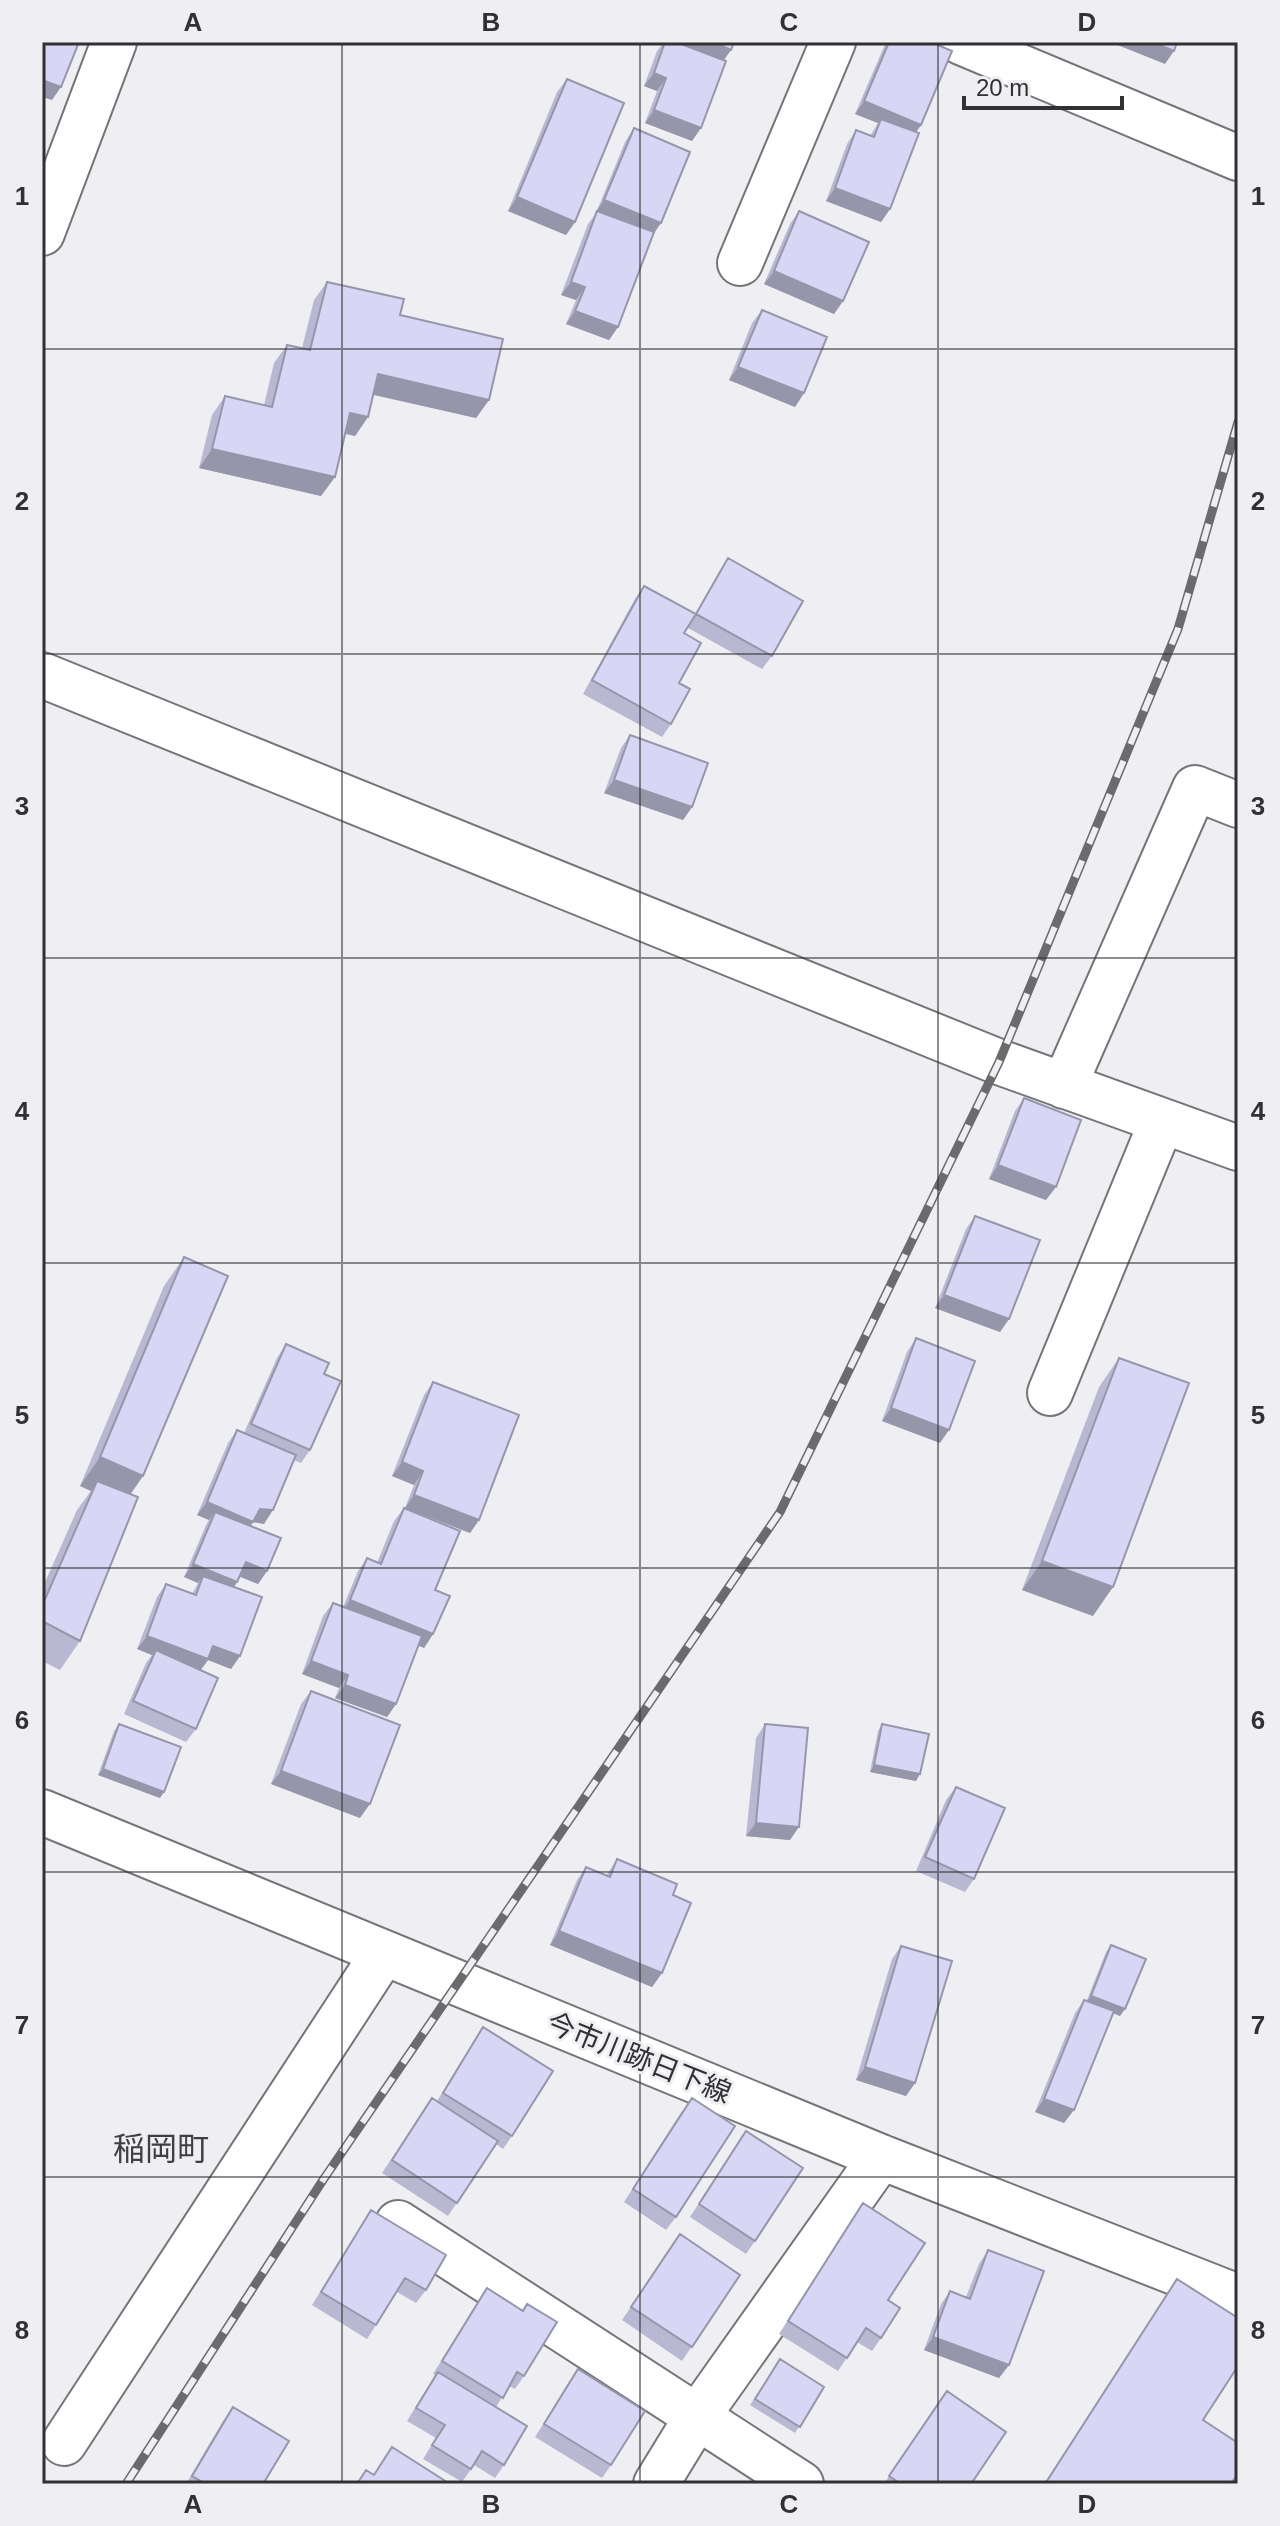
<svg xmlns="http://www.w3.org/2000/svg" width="1280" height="2526" font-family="Arial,'Noto Sans JP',sans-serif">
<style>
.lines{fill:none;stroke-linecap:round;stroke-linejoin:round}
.minor-casing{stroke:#757578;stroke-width:48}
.minor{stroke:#fff;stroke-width:44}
.rail-casing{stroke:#6b6b6e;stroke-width:9}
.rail{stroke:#efeff3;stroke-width:6;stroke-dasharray:18;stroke-linecap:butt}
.wall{fill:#b9b8d2}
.shaded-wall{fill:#9696ab}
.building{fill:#d7d6f4;stroke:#9696ab;stroke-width:2}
.grid{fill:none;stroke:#313133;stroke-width:2;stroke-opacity:0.55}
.labels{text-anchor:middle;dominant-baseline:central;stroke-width:6;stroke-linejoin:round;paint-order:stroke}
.street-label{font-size:28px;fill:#313133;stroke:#efeff3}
.quarter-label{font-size:32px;fill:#3f3f42;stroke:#efeff3}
.neatline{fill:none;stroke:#313133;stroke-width:3}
.grid-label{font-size:26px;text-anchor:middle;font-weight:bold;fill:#313133}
</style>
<rect width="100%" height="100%" fill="#efeff3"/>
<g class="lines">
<defs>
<path id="minor" d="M961,42L1238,158
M42,233L114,42
M740,263L833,42
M42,675L999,1062L1238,1148
M1064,1086L1195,788L1238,805
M1050,1393L1162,1121
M42,1812L881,2157L1238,2297
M398,2223L801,2484
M64,2443L383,1954
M656,2484L697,2417L881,2157"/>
</defs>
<use href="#minor" class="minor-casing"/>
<use href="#minor" class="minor"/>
<defs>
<path id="rail" d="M126,2484L323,2180L780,1512L999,1062L1178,629L1238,422"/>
</defs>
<use href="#rail" class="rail-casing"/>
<use href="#rail" class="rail"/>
</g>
<path class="wall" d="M664,42H734L724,60L692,141L645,123L657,91L644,86L657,51Z
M886,42H931L921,125L916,132L890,209L881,222L826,201L847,144L856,130L870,136L878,123L855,114Z
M567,79L575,222L566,235L508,211L557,92Z
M634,128L661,223L654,233L618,327L609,340L566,324L576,300L561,295L588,224L596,213L625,142Z
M799,211L843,301L834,314L764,284L790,224Z
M327,282L400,315L489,400L476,418L374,394L368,417L355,436L345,433L335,477L321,496L199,468L212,415L225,396L264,405L274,363L287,345L302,348L314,300Z
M762,310L804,393L795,407L729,380L752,323Z
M728,558L772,656L762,669L688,628L684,633L679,683L671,724L662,737L583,694L635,599L644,586L695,614L719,572Z
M630,735L692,807L683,820L604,793L621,748Z
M1024,1098L1046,1200L989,1179L1015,1111Z
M975,1216L1009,1319L1000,1332L935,1308L966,1229Z
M184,1257L143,1476L131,1494L80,1641L60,1670L42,1661V1589L77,1510L91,1491L80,1486L164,1286Z
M916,1338L940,1443L882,1421L907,1352Z
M286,1344L324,1374L310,1450L301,1463L294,1460L264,1524L253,1522L251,1526L267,1571L258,1584L240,1577L234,1587L240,1656L231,1669L208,1660L201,1670L196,1729L186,1742L124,1714L146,1663L152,1655L137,1649L157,1597L166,1584L192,1594L198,1583L184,1577L206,1525L209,1520L197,1515L228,1443L237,1430L244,1433L277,1358Z
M1119,1358L1093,1616L1022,1590L1099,1387Z
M433,1382L479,1520L470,1533L405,1508L414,1485L392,1476L424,1395Z
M404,1508L435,1590L433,1634L424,1648L418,1645L396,1704L387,1717L335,1698L339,1688L302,1674L323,1616L333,1603L343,1607L358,1571L367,1558L377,1563L394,1521Z
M311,1691L360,1818L271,1784L301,1704Z
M119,1724L160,1798L98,1775L114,1731Z
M765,1724L790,1840L746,1836L756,1738Z
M882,1724L916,1781L870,1772L878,1731Z
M956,1787L974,1879L965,1892L916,1871L946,1800Z
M617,1859L673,1895L662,1973L652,1987L550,1945L577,1880L586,1867L606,1876Z
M1111,1945L1120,2016L1113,2013L1064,2123L1035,2112L1075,2013L1084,2000H1087L1106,1952Z
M901,1946L915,2083L906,2096L856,2080L892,1959Z
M483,2027L512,2136L503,2149L496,2144L448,2216L382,2173L432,2098L437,2101Z
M682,2111L676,2217L666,2230L624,2202Z
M746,2131L755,2241L746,2254L690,2217Z
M863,2203L888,2300L881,2338L872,2351L857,2342L838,2371L779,2334Z
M371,2210L426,2290L416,2303L397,2292L367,2339L312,2305Z
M680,2234L740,2275L682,2361L622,2320Z
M988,2250L1009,2365L999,2378L924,2350L941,2304L950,2291L966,2297L979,2264Z
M1177,2279L1203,2420L1231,2484H1044Z
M487,2288L524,2376L515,2389L509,2386L496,2407L504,2465L495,2478L474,2465L462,2482L423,2459L436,2438L407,2421L435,2375L433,2374Z
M780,2359L824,2387L795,2433L750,2405Z
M578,2369L611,2465L602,2478L535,2437Z
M937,2404L971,2484H884Z
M233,2407L263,2484H186L223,2421Z"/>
<path class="shaded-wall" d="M675,42H713L731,50L722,63Z
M1110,42H1152L1174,51L1165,64Z
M654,73L666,78L657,91L644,86Z
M42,80L61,87L52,100L42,97Z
M864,101L921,125L912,138L881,119L878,123L855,114Z
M654,110L701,128L692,141L645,123Z
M835,188L890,209L881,222L826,201Z
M517,197L575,222L566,235L508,211Z
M604,200L661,223L652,236L595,213Z
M774,271L843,301L834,314L764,284Z
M571,282L585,287L576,300L561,295Z
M575,311L618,327L609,340L566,324Z
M738,367L804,393L795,407L729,380Z
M378,374L489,400L476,418L365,393Z
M350,413L368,417L355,436L337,432Z
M212,449L335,477L321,496L199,468Z
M614,780L692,807L683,820L604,793Z
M998,1165L1056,1187L1046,1200L989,1179Z
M944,1295L1009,1319L1000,1332L935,1308Z
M891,1408L949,1430L940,1443L882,1421Z
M100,1457L143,1476L123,1504L97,1481L91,1491L80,1486Z
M402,1462L423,1471L414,1485L392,1476Z
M414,1495L479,1520L470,1533L405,1508Z
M207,1502L260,1509L273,1510L264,1524L253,1522L244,1535L215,1512L209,1520L197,1515Z
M1042,1561L1113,1587L1093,1616L1022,1590Z
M246,1562L267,1571L258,1584L237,1575Z
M193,1564L237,1582L228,1596L203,1576L198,1583L184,1577Z
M350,1600L433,1634L424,1648L341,1613Z
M147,1636L213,1646L240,1656L231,1669L208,1660L199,1672L156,1650L152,1655L137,1649Z
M311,1661L348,1675L339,1688L302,1674Z
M345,1685L396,1704L387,1717L335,1698Z
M874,1765L920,1774L916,1781L870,1772Z
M103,1769L164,1792L160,1798L98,1775Z
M281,1771L370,1804L360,1818L271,1784Z
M756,1823L799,1827L790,1840L746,1836Z
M559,1931L662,1973L652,1987L550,1945Z
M1091,1996L1125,2009L1120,2016L1086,2002Z
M865,2067L915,2083L906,2096L856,2080Z
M1044,2099L1074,2110L1064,2123L1035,2112Z
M933,2337L1009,2365L999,2378L924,2350Z"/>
<path class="building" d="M42,42H79L61,87L42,80Z
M665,42H676L726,61L701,128L654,110L666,78L654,73Z
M713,42H734L731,50Z
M889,42H931L952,51L921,125L864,101Z
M1152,42H1177L1174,51Z
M567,79L624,103L575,222L517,197Z
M881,119L919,133L890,209L835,188L856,130L874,137Z
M634,128L690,152L661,223L604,200Z
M597,211L654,232L618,327L575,311L585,287L571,282Z
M799,211L869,242L843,301L774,271Z
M327,282L404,299L400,315L503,339L489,400L378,374L368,417L350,413L335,477L212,449L225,396L272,407L287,345L310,350Z
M762,310L827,337L804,393L738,367Z
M728,558L803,601L772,656L696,614Z
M644,586L696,614L684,633L701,643L679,683L690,689L671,724L592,680Z
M630,735L708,763L692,807L614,780Z
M1024,1098L1081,1120L1056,1187L998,1165Z
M975,1216L1040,1240L1009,1319L944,1295Z
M184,1257L228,1276L143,1476L100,1457Z
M916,1338L975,1361L949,1430L891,1408Z
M286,1344L329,1363L324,1374L341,1381L310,1450L251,1424Z
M1119,1358L1189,1383L1113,1587L1042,1561Z
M433,1382L519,1415L479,1520L414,1495L423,1471L402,1462Z
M237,1430L296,1455L273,1510L260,1509L253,1522L207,1502Z
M97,1481L138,1497L80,1641L42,1621V1606Z
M404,1508L460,1531L435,1590L450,1596L433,1634L350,1600L367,1558L381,1564Z
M215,1512L281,1538L267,1571L246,1562L237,1582L193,1564Z
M203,1576L262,1597L240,1656L213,1646L208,1659L147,1636L166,1584L196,1595Z
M333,1603L422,1636L396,1704L345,1685L348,1675L311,1661Z
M156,1650L218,1678L196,1729L133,1701Z
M311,1691L400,1725L370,1804L281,1771Z
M119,1724L181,1747L164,1792L103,1769Z
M765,1724L808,1728L799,1827L756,1823Z
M882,1724L929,1734L920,1774L874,1765Z
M956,1787L1005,1808L974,1879L925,1857Z
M617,1859L677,1884L673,1895L691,1903L662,1973L559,1931L586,1867L610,1877Z
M1111,1945L1146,1959L1125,2009L1091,1996Z
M901,1946L952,1961L915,2083L865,2067Z
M1084,2000L1114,2011L1074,2110L1044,2099Z
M483,2027L553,2071L512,2136L443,2093Z
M432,2098L498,2141L457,2203L392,2160Z
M692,2098L735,2126L676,2217L633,2189Z
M746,2131L803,2168L755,2241L699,2204Z
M863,2203L925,2243L888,2300L900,2308L881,2338L866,2328L847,2358L788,2321Z
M371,2210L446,2255L426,2290L405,2278L376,2325L321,2292Z
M680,2234L740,2275L692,2347L631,2307Z
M988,2250L1044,2271L1009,2365L933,2337L950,2291L970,2299Z
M1177,2279L1238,2318V2366L1203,2420L1238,2443V2473L1231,2484H1045Z
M487,2288L523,2311L527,2304L557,2322L524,2376L517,2372L503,2398L442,2361Z
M780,2359L824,2387L800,2427L755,2399Z
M578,2369L645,2411L611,2465L544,2424Z
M438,2372L527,2426L504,2465L482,2451L471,2469L432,2445L445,2425L416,2408Z
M947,2391L1006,2432L971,2484H901L889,2476Z
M233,2407L289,2441L263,2484H206L192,2476Z
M392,2447L450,2484H357L366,2470L374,2475Z"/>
<path class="grid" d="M342,42V2484M640,42V2484M938,42V2484M42,349H1238M42,654H1238M42,958H1238M42,1263H1238M42,1568H1238M42,1872H1238M42,2177H1238"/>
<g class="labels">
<g class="street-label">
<text transform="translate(639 2058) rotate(22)">今市川跡日下線</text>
</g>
<g class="quarter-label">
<text x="161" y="2149">稲岡町</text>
</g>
</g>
<rect width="1280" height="2526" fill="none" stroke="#efeff3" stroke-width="88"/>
<path d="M964 96v12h158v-12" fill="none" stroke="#313133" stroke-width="4"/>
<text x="976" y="96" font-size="24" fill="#313133" stroke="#efeff3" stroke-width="6" paint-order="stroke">20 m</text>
<rect x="44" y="44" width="1192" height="2438" class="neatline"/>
<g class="grid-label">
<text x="193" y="31">A</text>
<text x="491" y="31">B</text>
<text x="789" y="31">C</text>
<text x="1087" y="31">D</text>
<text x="22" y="205">1</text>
<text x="1258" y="205">1</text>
<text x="22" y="510">2</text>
<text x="1258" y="510">2</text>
<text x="22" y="815">3</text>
<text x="1258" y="815">3</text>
<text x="22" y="1120">4</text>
<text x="1258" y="1120">4</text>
<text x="22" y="1424">5</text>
<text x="1258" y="1424">5</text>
<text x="22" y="1729">6</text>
<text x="1258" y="1729">6</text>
<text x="22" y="2034">7</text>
<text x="1258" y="2034">7</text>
<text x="22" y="2339">8</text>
<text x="1258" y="2339">8</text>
<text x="193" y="2513">A</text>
<text x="491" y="2513">B</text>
<text x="789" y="2513">C</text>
<text x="1087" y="2513">D</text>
</g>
</svg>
